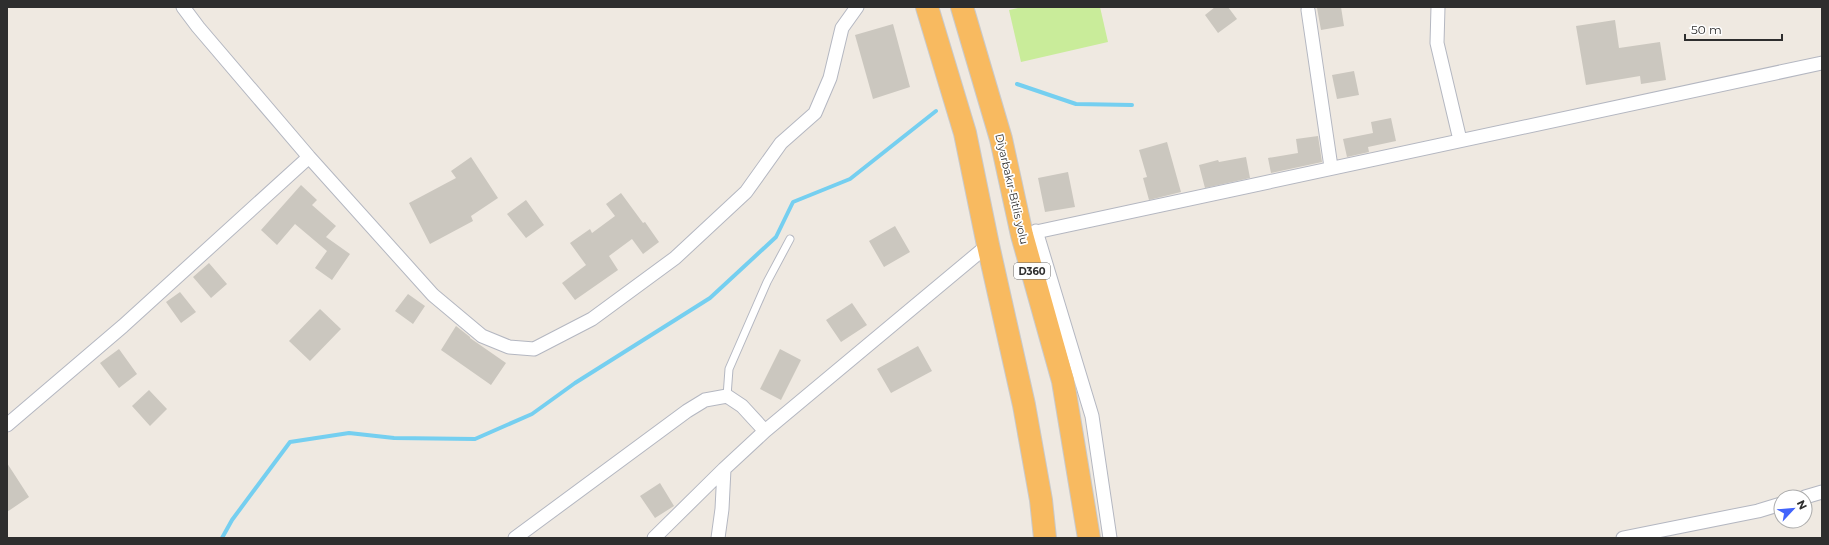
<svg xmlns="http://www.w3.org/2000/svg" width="1829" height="545" font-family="Montserrat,sans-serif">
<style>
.pitch{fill:#c9ec9a}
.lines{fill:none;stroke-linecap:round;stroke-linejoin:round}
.stream{stroke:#75cff0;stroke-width:4}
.building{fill:#cbc7bf}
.service-casing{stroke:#b4b7c1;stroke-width:9}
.minor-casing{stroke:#b4b7c1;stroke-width:15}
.trunk-casing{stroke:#c9c9c9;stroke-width:24}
.service{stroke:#fff;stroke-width:7}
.minor{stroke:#fff;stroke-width:13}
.trunk{stroke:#f8ba60;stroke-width:22}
.labels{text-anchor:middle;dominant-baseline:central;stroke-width:3.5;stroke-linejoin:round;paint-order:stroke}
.shield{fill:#fff;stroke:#6d6d6d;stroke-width:1}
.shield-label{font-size:10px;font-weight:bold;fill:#2e2e2e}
.street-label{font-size:11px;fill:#2e2e2e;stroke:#fff}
</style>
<rect width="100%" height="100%" fill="#efe9e1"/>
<path class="pitch" d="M1022,7H1100L1108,42L1021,62L1009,10Z"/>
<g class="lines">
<path class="stream" d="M1017,84L1076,104L1132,105
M222,538L232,520L290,442L349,433L394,438L475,439L532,414L575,383L710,298L776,237L793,202L850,179L936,111"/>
</g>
<path class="building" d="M1215,7H1228L1237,19L1218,33L1205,15Z
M1323,7H1341L1344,26L1321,30L1317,8Z
M1615,20L1619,48L1660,42L1666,80L1641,84L1640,76L1586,85L1576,26Z
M893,24L910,87L873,99L855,35Z
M1354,71L1359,95L1337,99L1332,75Z
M1391,118L1396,141L1368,147L1369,152L1347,157L1343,139L1373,133L1371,122Z
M1318,136L1322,162L1271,173L1268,158L1298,153L1296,139Z
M1167,142L1181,192L1149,200L1143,178L1147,177L1139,150Z
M471,157L498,198L471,216L473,221L430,244L409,203L456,178L451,171Z
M1246,157L1250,178L1205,188L1199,165L1218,160L1219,162Z
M1068,172L1075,207L1045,212L1038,178Z
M301,185L317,200L312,205L336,226L326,237L350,254L332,280L315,268L327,251L295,224L277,245L261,230Z
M621,193L643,223L645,222L659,242L643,254L632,239L609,256L618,270L575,300L562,283L586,265L570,243L590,229L592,233L615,216L606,204Z
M526,200L544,225L526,238L507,214Z
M895,226L910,252L884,267L869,241Z
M209,263L227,284L211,298L193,277Z
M180,292L196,312L181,323L166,302Z
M408,294L425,306L413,324L395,311Z
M852,303L867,325L841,342L826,320Z
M320,309L341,329L310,361L289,341Z
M456,326L470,337V338L506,363L491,385L441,350Z
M918,346L932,371L891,393L877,369Z
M119,349L137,374L119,388L100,363Z
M780,349L801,360L781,400L760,389Z
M149,390L167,409L150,426L132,406Z
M7,463L29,497L7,512Z
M660,483L674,506L655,518L640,496Z"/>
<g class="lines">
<defs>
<path id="service" d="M727,396L729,369L767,282L790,239"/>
<path id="minor" d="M183,7L198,27L309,157L433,295L482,336L509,347L534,349L592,319L675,258L746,192L781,143L815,113L830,78L842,28L857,7
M1438,7L1437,43L1460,140
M1308,10L1331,167
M1036,231L1092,416L1110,538
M1022,235L1822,63
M7,425L123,326L309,157
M1805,497L1822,492
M515,538L687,411L705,400L727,396L742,406L765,431
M654,538L724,469L765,431L988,245
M718,538L722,509L724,469
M1623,538L1758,511L1781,504"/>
<path id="trunk" d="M927,7L965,133L988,245L1024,405L1041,500L1045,538
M962,7L1001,139L1022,235L1063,381L1089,538"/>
</defs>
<use href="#service" class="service-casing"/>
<use href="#minor" class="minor-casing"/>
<use href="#trunk" class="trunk-casing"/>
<use href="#service" class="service"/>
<use href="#minor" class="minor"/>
<use href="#trunk" class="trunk"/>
</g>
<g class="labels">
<rect class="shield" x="1014" y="263" width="36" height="16" rx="3"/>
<g class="shield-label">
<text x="1032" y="271">D360</text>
</g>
<g class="street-label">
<text transform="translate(1012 189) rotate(77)">Diyarbakır-Bitlis yolu</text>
</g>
</g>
<rect width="1829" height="545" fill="none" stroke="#2e2e2e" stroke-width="16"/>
<g transform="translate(1793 509) rotate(64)"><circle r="19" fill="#ffffff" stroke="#ababab"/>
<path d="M0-3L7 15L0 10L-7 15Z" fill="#4264fb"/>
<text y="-6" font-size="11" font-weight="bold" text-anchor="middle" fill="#2e2e2e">N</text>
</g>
<path d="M1685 34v6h97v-6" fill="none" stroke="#2e2e2e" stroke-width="2"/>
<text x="1691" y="34" font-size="12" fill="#2e2e2e" stroke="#ffffff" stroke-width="3" paint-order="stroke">50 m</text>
</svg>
